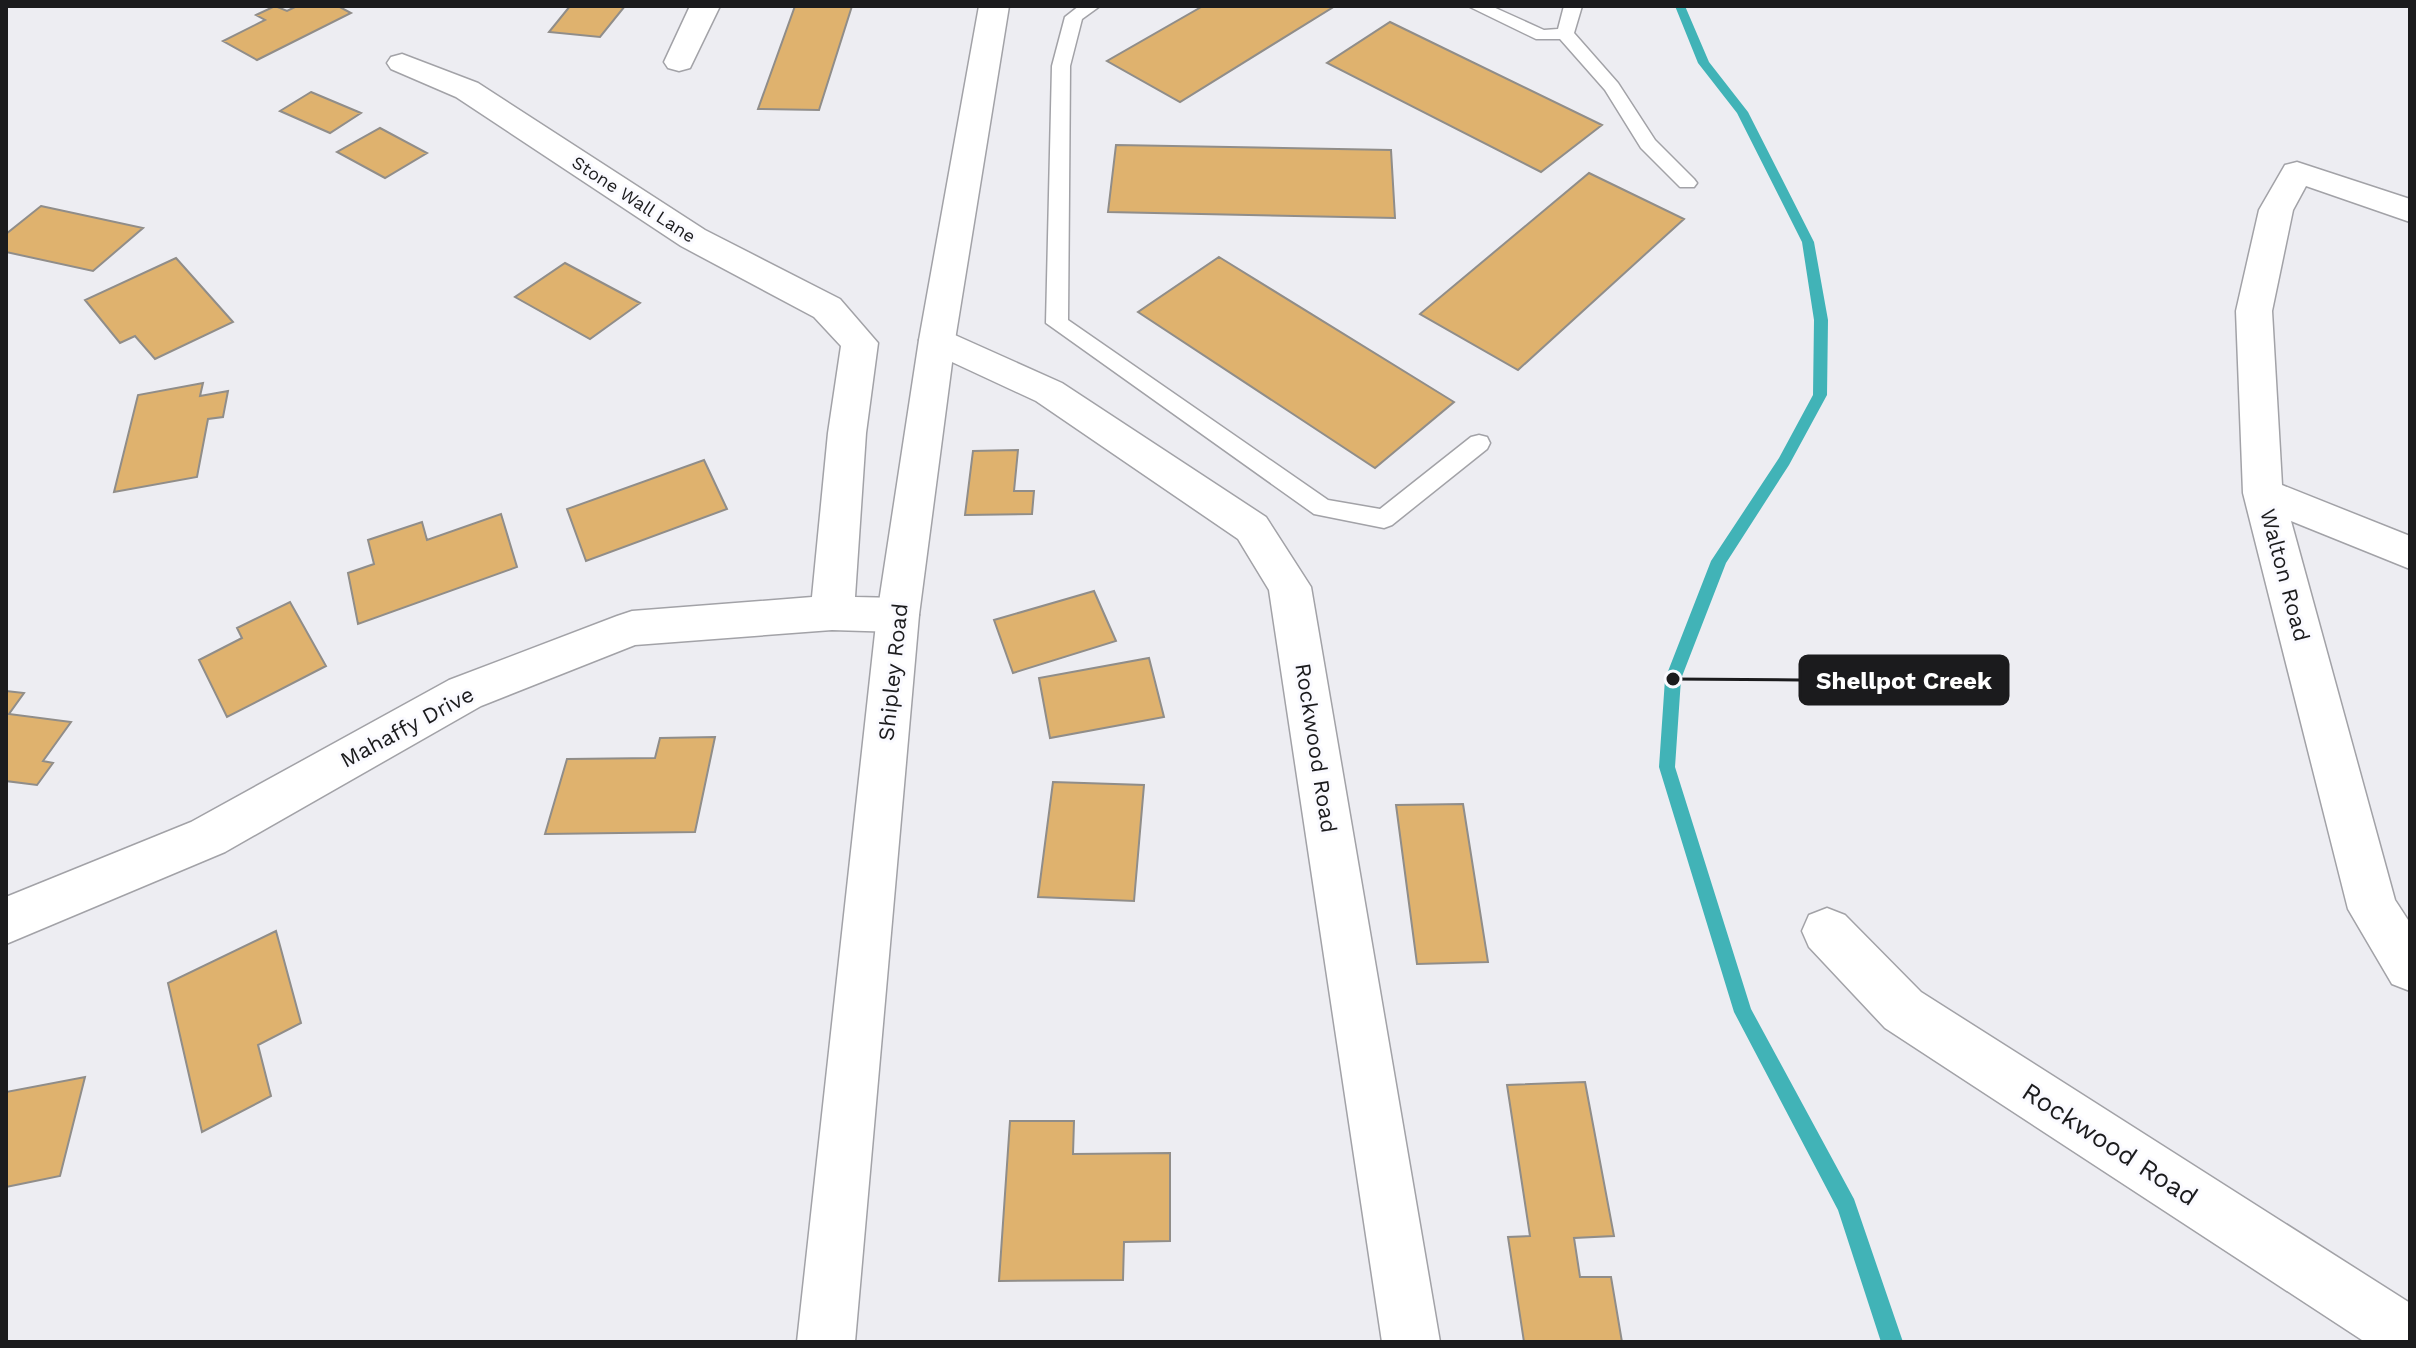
<svg xmlns="http://www.w3.org/2000/svg" width="2416" height="1348" font-family="'Work Sans',sans-serif">
<style>
.lines{fill:none;stroke-linecap:round;stroke-linejoin:round}
.stream{fill:#41b3b7;fill-rule:evenodd}
.building{fill:#dfb26e;stroke:#908d89;stroke-width:2}
.service-casing{stroke:#a2a2a7;stroke-width:3}
.minor-casing{stroke:#a2a2a7;stroke-width:3}
.secondary-casing{stroke:#a2a2a7;stroke-width:3}
.service{fill:#fff;fill-rule:evenodd}
.minor{fill:#fff;fill-rule:evenodd}
.secondary{fill:#fff;fill-rule:evenodd}
.labels{text-anchor:middle;dominant-baseline:central;stroke-width:6;stroke-linejoin:round;paint-order:stroke}
.far-street-label{font-size:18px;fill:#1b1b1d;stroke:#fafaff}
.street-label{font-size:22px;fill:#1b1b1d;stroke:#fafaff}
.near-street-label{font-size:26px;fill:#1b1b1d;stroke:#fafaff}
.leader{fill:none;stroke:#1b1b1d;stroke-width:3}
.callout-dot{fill:#1b1b1d;stroke:#fafaff;stroke-width:3}
.callout{fill:#1b1b1d;stroke:#1b1b1d;stroke-width:3}
.callout-label{font-size:24px;text-anchor:middle;font-weight:bold;fill:#fff}
</style>
<rect width="100%" height="100%" fill="#ededf2"/>
<g class="lines">
<path class="stream" d="M1675,6H1685L1709,62L1748,112L1814,242L1828,320L1827,395L1789,465L1726,563L1681,679L1675,767L1751,1009L1854,1199L1903,1342H1881L1838,1210L1734,1012L1659,767L1665,679L1711,561L1779,458L1813,395L1814,320L1802,242L1737,113L1698,63Z"/>
</g>
<path class="building" d="M275,6L287,11L297,6H338L351,13L257,60L223,41L265,20L256,15Z
M570,6H625L600,37L549,32Z
M795,6H852L819,110L758,109Z
M1203,6H1335L1180,102L1107,61Z
M1390,22L1602,125L1541,172L1327,63Z
M311,92L361,113L330,133L280,111Z
M380,128L427,153L385,178L337,152Z
M1116,145L1391,150L1395,218L1108,212Z
M1589,173L1684,219L1518,370L1420,314Z
M41,206L143,228L93,271L6,252V234Z
M1219,257L1454,402L1375,468L1138,312Z
M176,258L233,322L155,359L135,336L120,343L85,300Z
M565,263L640,303L590,339L515,297Z
M203,383L200,396L228,391L223,417L208,419L197,477L114,492L138,395Z
M1018,450L1014,491H1034L1032,514L965,515L973,451Z
M704,460L727,509L586,561L567,509Z
M501,514L517,567L358,624L348,573L374,564L368,540L422,522L427,540Z
M1094,591L1116,641L1013,673L994,620Z
M290,602L326,666L227,717L199,660L242,638L237,628Z
M1149,658L1164,717L1050,738L1039,678Z
M6,691L24,693L9,714L71,722L43,761L53,763L37,785L6,781Z
M715,737L695,832L545,834L567,759L655,758L660,738Z
M1053,782L1144,785L1134,901L1038,897Z
M1463,804L1488,962L1417,964L1396,805Z
M276,931L301,1023L258,1045L271,1096L202,1132L168,983Z
M85,1077L60,1176L6,1187V1092Z
M1585,1082L1614,1236L1574,1238L1580,1277H1611L1622,1342H1524L1508,1237L1530,1236L1507,1085Z
M1010,1121H1074L1073,1154L1170,1153V1241L1124,1242L1123,1280L999,1281Z"/>
<g class="lines">
<defs>
<path id="service" d="M1079,6H1100L1082,19L1070,66L1068,320L1328,500L1380,509L1471,437L1479,435L1487,437L1490,443L1487,449L1392,525L1384,528L1314,514L1046,323L1052,66L1065,17Z
M1468,6H1491L1544,30L1558,29L1564,6H1582L1574,33L1618,83L1655,140L1694,179L1697,183L1694,187H1680L1641,148L1605,90L1560,39H1536Z"/>
<path id="minor" d="M690,6H720L690,68L679,71L668,68L664,62Z
M402,54L478,83L705,230L840,299L878,343L866,433L855,597L898,598L913,603L919,615L913,627L898,632L832,630L635,645L481,706L225,852L6,944V897L191,822L449,680L617,616L632,611L812,597L828,433L841,346L814,317L681,246L456,97L391,69L387,63L391,57Z
M2297,162L2410,199V222L2306,186L2293,210L2272,311L2282,485L2410,536V569L2291,521L2395,900L2410,923V991L2392,984L2348,909L2243,493L2236,311L2259,210L2285,165Z
M937,327L1062,383L1266,517L1311,587L1440,1342H1382L1269,590L1238,539L1036,401L924,349L919,340L924,331Z
M1827,908L1845,915L1921,992L2410,1303V1342H2365L1885,1028L1809,947L1802,931L1809,915Z"/>
<path id="secondary" d="M979,6H1009L955,340L919,615L855,1342H797L877,615L919,340Z"/>
</defs>
<use href="#service" class="service-casing"/>
<use href="#minor" class="minor-casing"/>
<use href="#secondary" class="secondary-casing"/>
<use href="#service" class="service"/>
<use href="#minor" class="minor"/>
<use href="#secondary" class="secondary"/>
</g>
<g class="labels">
<g class="far-street-label">
<text transform="translate(634 199) rotate(33)">Stone Wall Lane</text>
</g>
<g class="street-label">
<text transform="translate(2285 575) rotate(75)">Walton Road</text>
<text transform="translate(893 672) rotate(-84)">Shipley Road</text>
<text transform="translate(407 727) rotate(-28)">Mahaffy Drive</text>
<text transform="translate(1316 748) rotate(81)">Rockwood Road</text>
</g>
<g class="near-street-label">
<text transform="translate(2110 1144) rotate(33)">Rockwood Road</text>
</g>
</g>
<path class="leader" d="M1673 679L1800 680"/>
<circle class="callout-dot" cx="1673" cy="679" r="8"/>
<rect class="callout" x="1800" y="656" width="208" height="48" rx="8"/>
<g class="callout-label">
<text x="1904" y="689">Shellpot Creek</text>
</g>
<rect width="2416" height="1348" fill="none" stroke="#1b1b1d" stroke-width="16"/>
</svg>
